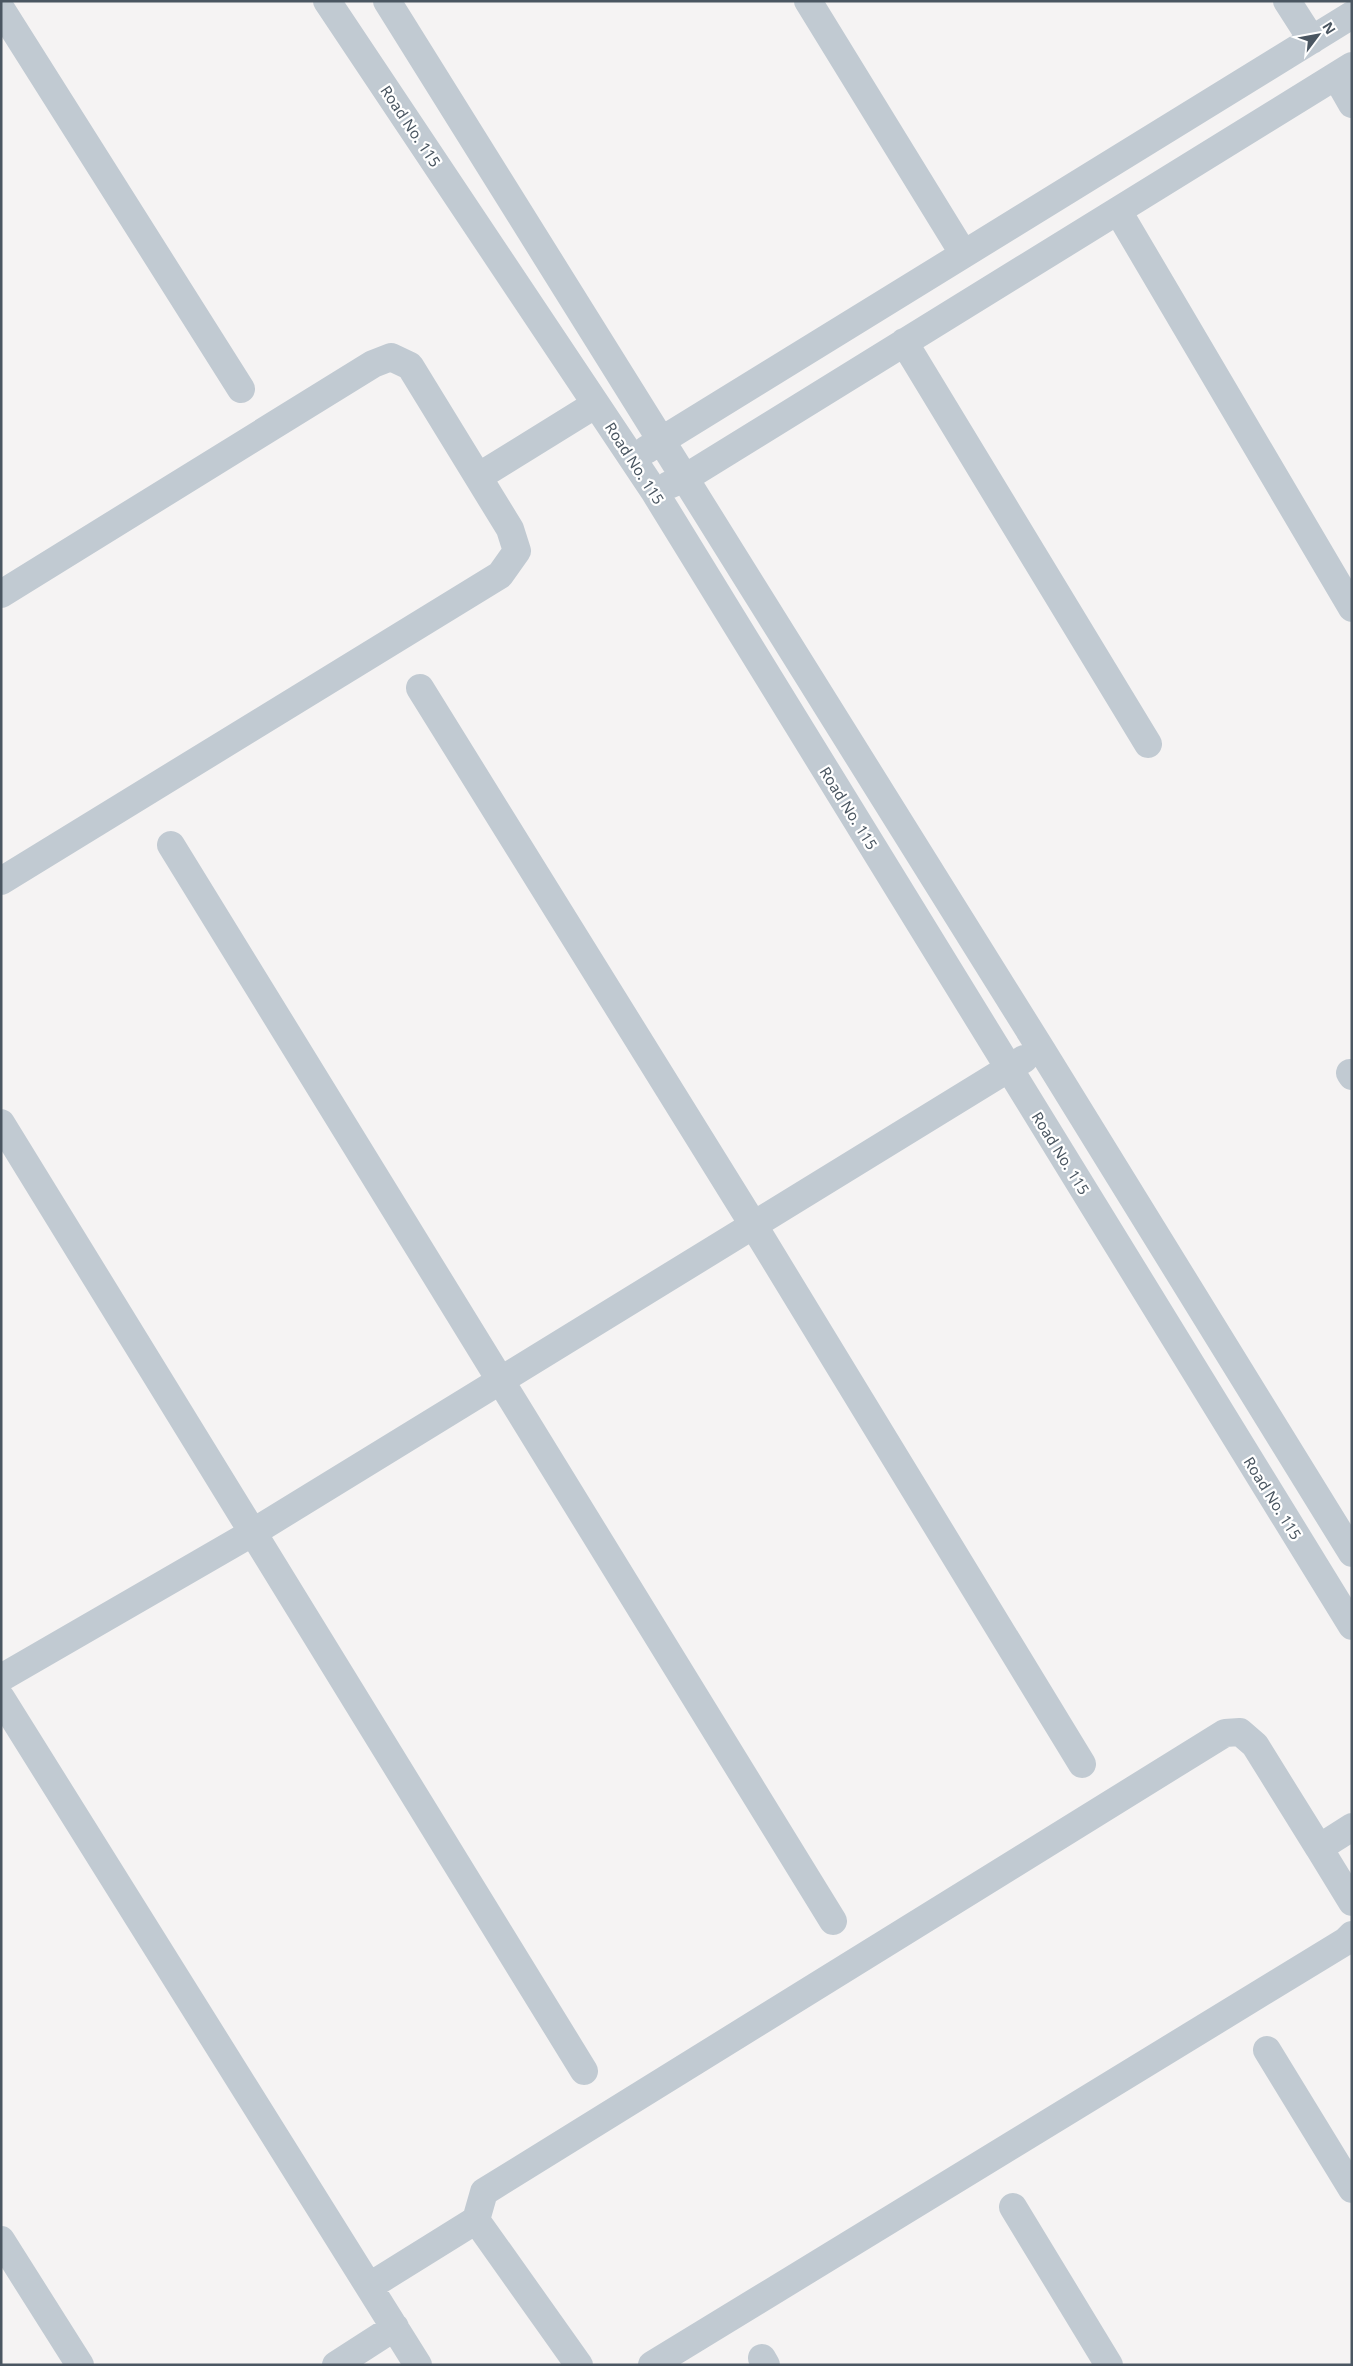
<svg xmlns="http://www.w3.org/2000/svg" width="1353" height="2366" font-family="'Noto Sans',sans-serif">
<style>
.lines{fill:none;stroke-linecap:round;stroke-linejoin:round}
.minor{stroke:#c1cad2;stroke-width:28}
.labels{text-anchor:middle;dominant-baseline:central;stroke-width:4.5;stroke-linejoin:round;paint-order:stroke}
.street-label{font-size:15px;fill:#4a5661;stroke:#fff}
</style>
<rect width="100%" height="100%" fill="#f5f3f3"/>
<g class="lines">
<path class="minor" d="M327,1L654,491L1352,1626
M387,1L1041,1049L1352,1553
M808,1L963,253
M1287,1L1312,40
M1,9L241,389
M1336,76L1352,104
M1118,211L1352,608
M904,342L1148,744
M646,450L1352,15
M478,477L596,404
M669,485L685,478L1352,66
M1,594L373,364L391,357L410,366L510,529L517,551L500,575L1,881
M420,688L754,1226L1082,1764
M171,845L833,1921
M1350,1073L1352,1076
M1,1123L584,2071
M1,1678L252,1533L1024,1059
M1,1698L418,2365
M1319,1848L1352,1902
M1267,2050L1352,2189
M1013,2207L1109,2365
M476,2220L579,2365
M1,2240L80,2365
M370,2286L476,2220L484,2192L1225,1733L1240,1732L1255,1745L1319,1848L1352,1827
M762,2358L766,2365
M336,2365L395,2327
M652,2365L1346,1941L1352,1935"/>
</g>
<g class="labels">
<g class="street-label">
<text transform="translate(411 126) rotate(56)">Road No. 115</text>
<text transform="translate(635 463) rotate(57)">Road No. 115</text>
<text transform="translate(849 808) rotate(58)">Road No. 115</text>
<text transform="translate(1061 1153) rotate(58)">Road No. 115</text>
<text transform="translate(1273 1498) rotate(58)">Road No. 115</text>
</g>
</g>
<rect width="1353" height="2366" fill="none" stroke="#4a5661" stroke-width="5"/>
<g transform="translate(1318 35) rotate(58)" stroke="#ffffff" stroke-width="4" paint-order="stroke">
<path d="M0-4L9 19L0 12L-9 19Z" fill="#4a5661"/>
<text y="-8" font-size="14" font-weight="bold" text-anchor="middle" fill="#4a5661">N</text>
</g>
</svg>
